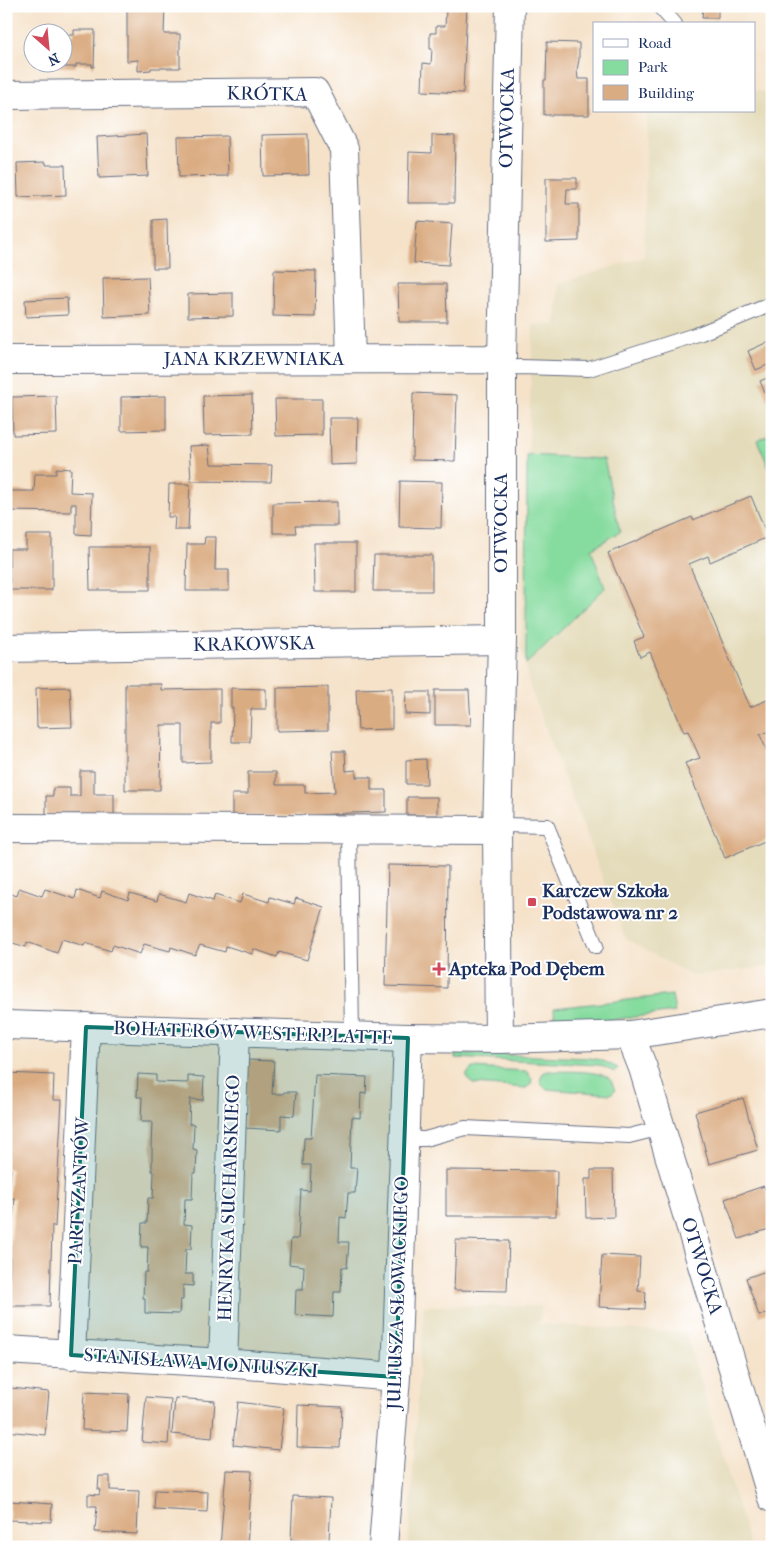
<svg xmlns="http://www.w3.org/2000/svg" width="778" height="1553" font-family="'IM FELL French Canon',serif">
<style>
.built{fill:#e4dbba}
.green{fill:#86db9f;stroke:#50857e}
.building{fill:#daac82}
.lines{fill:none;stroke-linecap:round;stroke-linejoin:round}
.lane-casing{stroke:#676e83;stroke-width:16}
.street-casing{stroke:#676e83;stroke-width:30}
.secondary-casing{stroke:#676e83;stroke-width:30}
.lane{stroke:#fff;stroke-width:14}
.street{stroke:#fff;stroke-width:28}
.secondary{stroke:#fff;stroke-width:28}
.marked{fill:#0f766e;fill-opacity:0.2;stroke:#0f766e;stroke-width:4;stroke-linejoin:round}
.poi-dot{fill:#d1495b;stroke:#fff;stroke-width:2}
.labels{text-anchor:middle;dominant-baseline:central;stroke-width:4;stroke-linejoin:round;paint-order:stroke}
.street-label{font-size:19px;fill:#1b2f5e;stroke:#fff}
.poi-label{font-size:19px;font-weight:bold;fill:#1b2f5e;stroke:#fff;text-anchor:start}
</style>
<rect width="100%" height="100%" fill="#fff"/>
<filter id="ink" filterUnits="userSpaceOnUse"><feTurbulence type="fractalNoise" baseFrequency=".02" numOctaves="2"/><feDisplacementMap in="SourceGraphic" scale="10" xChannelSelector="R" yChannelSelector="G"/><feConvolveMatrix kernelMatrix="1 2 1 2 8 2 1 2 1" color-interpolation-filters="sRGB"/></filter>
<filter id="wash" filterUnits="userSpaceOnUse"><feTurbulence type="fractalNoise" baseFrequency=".0096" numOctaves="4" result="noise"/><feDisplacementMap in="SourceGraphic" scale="20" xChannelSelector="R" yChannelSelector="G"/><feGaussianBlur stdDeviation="1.12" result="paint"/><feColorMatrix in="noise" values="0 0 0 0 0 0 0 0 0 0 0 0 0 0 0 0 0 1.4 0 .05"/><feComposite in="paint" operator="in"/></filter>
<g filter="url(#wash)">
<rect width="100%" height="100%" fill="#f5e2c9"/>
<path class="built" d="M754,90L772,93V966L692,976L626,939L530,687L521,647L533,324L556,325L558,284L644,257L647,111H754Z
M424,1306H542L539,1324L686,1333L750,1547H408Z"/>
<path class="green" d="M772,434V474L757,440Z
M527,455L604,459L620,532L591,549L605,588L526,664Z
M672,995L675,1012L555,1027L554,1008Z
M455,1053L589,1058L601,1060L618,1068L615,1072L599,1065L455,1058Z
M472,1068L526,1071L532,1078L531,1084L526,1088L473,1084L467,1079V1074Z
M548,1071C563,1072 598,1069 610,1079C612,1082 613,1086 615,1090L611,1094L546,1089C540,1084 539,1080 543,1073Z"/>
<g id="blocks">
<path class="building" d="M127,6H165L164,34H180V68H151V70L138,71V60L127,61Z
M365,6H386L385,14Z
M434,6H467L463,93L422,91L423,63L431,64L432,49H430V33H436V26H445L446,10L434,9Z
M703,6H718V18H702Z
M74,30H95L94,67H92V64H76V67H57V62H62V35H74Z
M547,42L579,43V60L577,70L578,79H589V115H544V80H546Z
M146,134L148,176L99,178L97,137Z
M308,134L309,175L263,176L262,135Z
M432,135L455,136L454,203H408L409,152L432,153Z
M227,136L228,176L179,177L178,137Z
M46,162V165H65L66,195L18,197L17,163Z
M546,178H577V189H567L566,204H579V241L546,242Z
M167,219L168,268H153V220Z
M417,221L452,224L449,265L414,263Z
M274,270L316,271L315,317L273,316Z
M148,277L150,315L104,317L103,278Z
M398,284H446L447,322H399Z
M233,293V316L188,317V294Z
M67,298L68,315L26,317L25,300Z
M770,341L772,345V363L756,370L748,351Z
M772,376V410L760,381Z
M413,393L457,395L455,461L412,460Z
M252,395L253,434L204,435L203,396Z
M56,396L57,434L13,435L12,397Z
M166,396V430L121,431V397Z
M275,399H322V435L276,436Z
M329,418H358L357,464L330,465Z
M209,445L211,464L272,465L271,482L191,481L189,446Z
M56,468L71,469L70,492L92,493L91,535L76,534V504H71V512L6,511V491H34L35,474H56Z
M400,481L442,482L441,528L399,527Z
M169,484H190L188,530H174L175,517H168Z
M751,496L768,537L710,562L708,556L689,564L750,707L772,698V730L760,735L772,762V838L725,858L685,763L700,758L688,731L684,732L650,652L640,657L634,641L644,637L608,553L692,517L693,520Z
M337,502V526H295L296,533H273V503Z
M26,535H52V590H10L9,549H26Z
M205,537H216L215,570H229V591H186L187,544H204Z
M314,543H356V592H315Z
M89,547H150V590H90Z
M374,555H432V591H373Z
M125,684H161V690L220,689V723H211V762L183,763V725H161L160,790H125Z
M70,687L72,727L37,728L36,688Z
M328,687V730L277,731V688Z
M231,688L266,689V709H251L250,742H232L233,708H231Z
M392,688V729L358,730L356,689Z
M435,690H469L471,725H435Z
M406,692H430V715L405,714Z
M332,751H345L346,771L356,770V777H371V790H386V812L348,813L306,816H232V794H248V772H276V785H305V793L335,792Z
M426,759L427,784H406V760Z
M80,771H94V794H114V816L80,817V814L46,815V796H53V788H70V796H80Z
M407,797H437V815H407Z
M388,865L448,866L447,988L385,986Z
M19,888L42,896L45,889L75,899L77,890L100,898L102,891L128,900L130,893L157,901L159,894L186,902L189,893L213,901L215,895L240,903L243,894L269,902L270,897L294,904L296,898L324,907L307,960L279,952L277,957L253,949L252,954L226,946L225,952L200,945L195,955L171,947L170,951L144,944L140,954L113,945L111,951L85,943L84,946L62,939L57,953L27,942L26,947L6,941V892L17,896Z
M769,912H772V928H771Z
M248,1060L274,1061L272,1094H283L284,1092H296L294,1116L281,1115V1130L244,1128Z
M6,1073L54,1075L53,1100H62L55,1227L52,1225L50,1306H9L10,1248L15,1198L9,1199L11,1169L6,1168Z
M138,1074L156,1075V1082L188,1083V1076L204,1077L203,1100L190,1099L189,1124H194L193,1149L197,1150L196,1173H193L192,1199H185L184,1224L192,1225L191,1249H186L185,1274H193V1286L183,1285V1300H180L179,1314L145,1313V1298H143L144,1272H147L148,1247H141L142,1223H147L148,1198H153L154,1172L152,1171V1148L151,1147L152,1122H141L142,1097H137Z
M315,1075L367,1077L366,1094L361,1093L360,1118L352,1117L350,1168H357L355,1193H348L346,1218L340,1217L339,1242H349L347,1268L342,1267L341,1292H334L333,1317L295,1315L296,1290H303L304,1266L289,1264L291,1239H298L301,1190L310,1191L311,1165H303L304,1138H311Z
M743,1098L758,1150L709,1164L695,1112Z
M446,1170L557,1171L556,1216H446Z
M591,1170H613L614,1217L586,1218L585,1179H591Z
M764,1186L772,1207V1228L739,1239L725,1199Z
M456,1240L509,1241L507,1291L454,1290Z
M602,1255L640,1257L638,1291L646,1292L645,1309L599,1307Z
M772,1269V1311L759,1316L746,1278Z
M11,1388L49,1392L45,1435L6,1431Z
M84,1392L129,1394L127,1432L82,1430Z
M146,1397L171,1399L168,1444L142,1442Z
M175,1398L215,1401L212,1438L172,1434Z
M238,1402L284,1408L279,1450L233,1445Z
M298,1405L342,1407L340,1448L297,1447Z
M226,1470L252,1471L247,1547H220Z
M99,1476H110V1490L139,1491L137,1534L95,1532L97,1506H88V1494L99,1495L100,1490H98Z
M155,1490L208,1492L207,1512L154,1509Z
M293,1496L331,1498L329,1541L291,1540Z
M10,1501L52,1504L51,1522L9,1520Z"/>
</g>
</g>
<g filter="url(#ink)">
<use href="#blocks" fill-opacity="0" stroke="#676e83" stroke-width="1"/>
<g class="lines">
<defs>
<path id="lane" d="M659,6L675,24
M502,368L520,367L589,369L701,333L772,304
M498,825L547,826L596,946
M349,830L352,1036
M405,1139H425L465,1128L629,1136L661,1128"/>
<path id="street" d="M6,95L315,92L344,149L351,359
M6,360L502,359
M6,648L502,640
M6,828L497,830
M630,1035L643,1068L772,1498
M499,1039L497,830L502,640V359L510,6
M6,1350L223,1363L396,1377
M71,1355L86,1027
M223,1363L235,1032
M383,1547L396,1377L408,1038"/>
<path id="secondary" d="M6,1025L408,1038L499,1039L630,1035L772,1013"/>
</defs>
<use href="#lane" class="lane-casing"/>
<use href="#street" class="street-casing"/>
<use href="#secondary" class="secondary-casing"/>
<use href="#lane" class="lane"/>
<use href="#street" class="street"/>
<use href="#secondary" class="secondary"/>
</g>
</g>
<path class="marked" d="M86,1027L408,1038L396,1377L71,1355Z"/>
<g class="poi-dot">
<rect x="527" y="897" width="10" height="10" rx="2.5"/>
<path d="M436.5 961.5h5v5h5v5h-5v5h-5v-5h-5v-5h5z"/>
</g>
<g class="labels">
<g class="street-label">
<text transform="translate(267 94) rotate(1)">KRÓTKA</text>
<text transform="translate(507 118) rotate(-89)">OTWOCKA</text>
<text x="254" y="359">JANA KRZEWNIAKA</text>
<text transform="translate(501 523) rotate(-90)">OTWOCKA</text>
<text transform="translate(254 644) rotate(-1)">KRAKOWSKA</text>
<text transform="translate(253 1033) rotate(2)">BOHATERÓW WESTERPLATTE</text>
<text transform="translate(79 1191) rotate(-87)">PARTYZANTÓW</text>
<text transform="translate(229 1198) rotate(-88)">HENRYKA SUCHARSKIEGO</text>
<text transform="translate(702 1266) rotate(73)">OTWOCKA</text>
<text transform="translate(398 1293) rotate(-88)">JULIUSZA SŁOWACKIEGO</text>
<text transform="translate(201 1363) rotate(4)">STANISŁAWA MONIUSZKI</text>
</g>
<g class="poi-label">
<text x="542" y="891">Karczew Szkoła<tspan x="542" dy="22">Podstawowa nr 2</tspan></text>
<text x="449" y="969">Apteka Pod Dębem</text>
</g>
</g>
<rect width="778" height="1553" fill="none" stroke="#fff" stroke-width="25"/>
<rect x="593" y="22" width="162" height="90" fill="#ffffff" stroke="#a4acbf"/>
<rect x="603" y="39" width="25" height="8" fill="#ffffff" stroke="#a4acbf"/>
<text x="638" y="48" font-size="15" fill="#1b2f5e">Road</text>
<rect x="603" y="60" width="25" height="15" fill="#86db9f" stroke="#a4acbf"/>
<text x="638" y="72" font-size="15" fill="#1b2f5e">Park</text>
<rect x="603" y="85" width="25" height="15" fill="#daac82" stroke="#a4acbf"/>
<text x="638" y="98" font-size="15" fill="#1b2f5e">Building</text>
<g transform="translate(48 48) rotate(153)"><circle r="24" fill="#ffffff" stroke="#a4acbf"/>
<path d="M0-4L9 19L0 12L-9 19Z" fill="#d1495b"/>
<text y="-8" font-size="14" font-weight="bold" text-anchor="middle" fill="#1b2f5e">N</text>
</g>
</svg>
